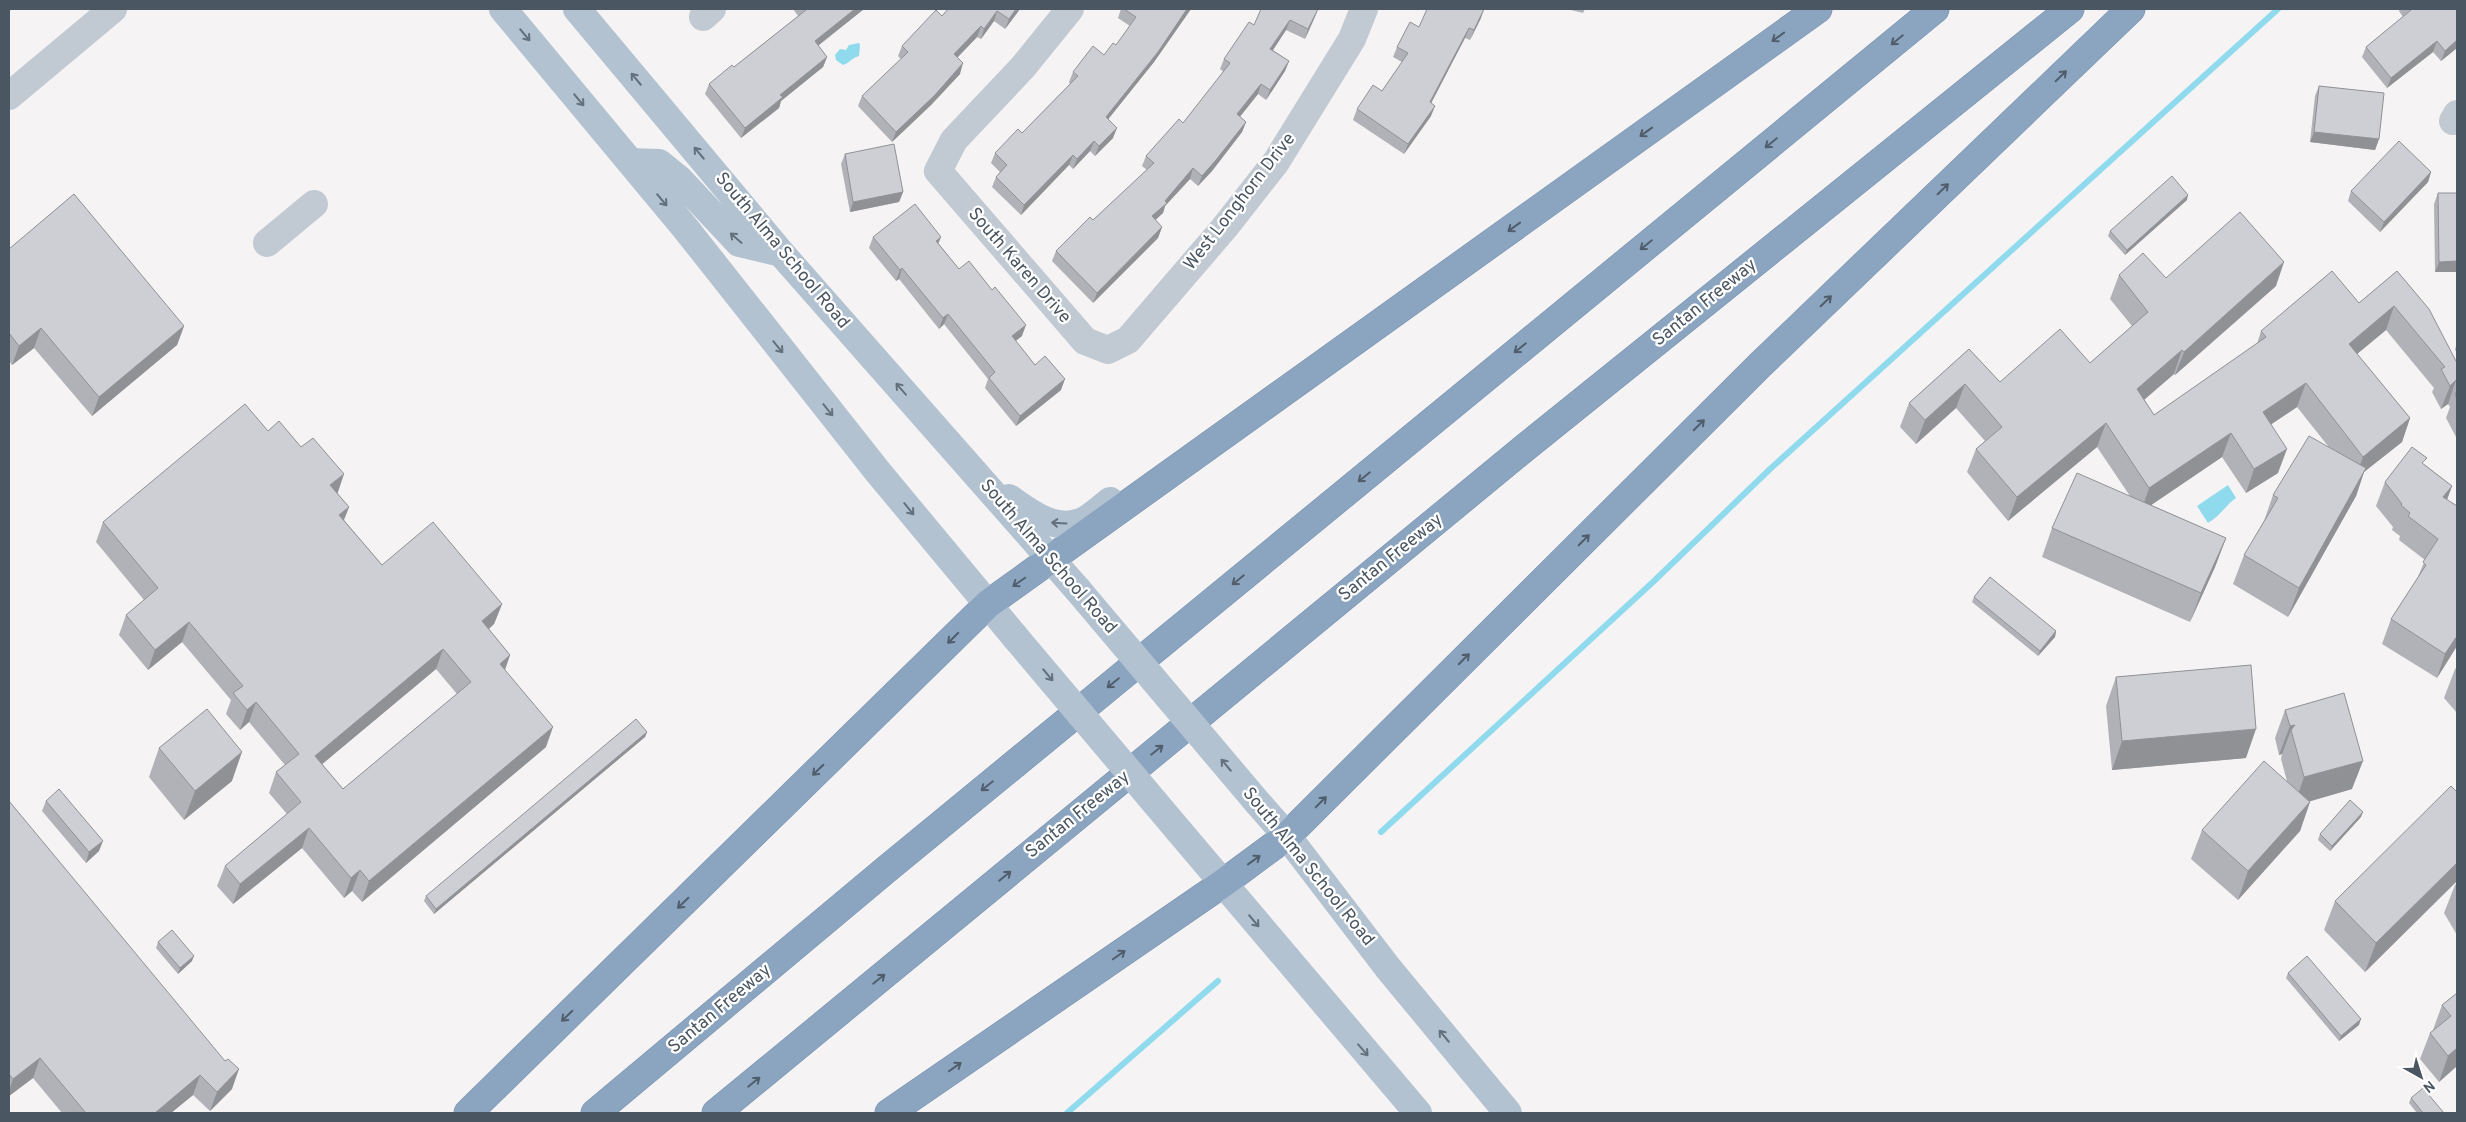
<svg xmlns="http://www.w3.org/2000/svg" width="2466" height="1122" font-family="Overpass,sans-serif">
<style>
.water{fill:#90daee}
.lines{fill:none;stroke-linecap:round;stroke-linejoin:round}
.stream{stroke:#90daee;stroke-width:6}
.highway-casing{stroke:#7690ad;stroke-width:29}
.minor{stroke:#c1cad2;stroke-width:28}
.major{stroke:#b3c2d1;stroke-width:28}
.highway{stroke:#8ba5c1;stroke-width:28}
.major-bridge{stroke:#b3c2d1;stroke-width:28}
.wall{fill:#b0b2b7;fill-rule:evenodd}
.shaded-wall{fill:#909195}
.building{fill:#cdcfd5;stroke:#909195;fill-rule:evenodd}
.oneway{stroke:#64717d}
.oneway2{stroke:#505e6b}
.labels{text-anchor:middle;dominant-baseline:central;stroke-width:4.5;stroke-linejoin:round;paint-order:stroke}
.street-label{font-size:18px;fill:#4a5661;stroke:#fff}
</style>
<rect width="100%" height="100%" fill="#f5f3f3"/>
<path class="water" d="M859,43L860,45L859,56C851,58 850,63 843,65L836,60L835,55L840,49L846,50L849,45Z
M2228,485L2236,498C2225,506 2220,516 2208,523L2197,506Z"/>
<g class="lines">
<path class="stream" d="M1381,832L1653,582L1769,470L2278,9
M1067,1113L1218,981"/>
<defs>
<path id="highway" d="M468,1113L988,604L1818,9
M595,1113L888,868L1935,9
M716,1113L1527,446L2070,9
M889,1113L1222,884L1287,836L1760,365L2131,9"/>
</defs>
<use href="#highway" class="highway-casing"/>
<path class="minor" d="M1070,9L1023,67L954,140L938,171L1085,341L1108,350L1128,340L1225,227L1276,162L1352,39L1364,9
M703,17L712,9
M9,96L113,9
M2453,121L2457,114
M267,243L314,204"/>
<path class="major" d="M503,9L686,229L878,472L1016,638
M577,9L781,253L1078,590
M630,162L659,163L680,180L739,243L781,253
M1009,498C1029,512 1054,532 1081,522C1091,518 1101,508 1110,501
M1257,802L1287,836L1388,968L1508,1113
M1179,831L1418,1113"/>
<use href="#highway" class="highway"/>
<path class="major-bridge" d="M1078,590L1257,802
M1016,638L1179,831"/>
</g>
<path class="wall" d="M793,9H864L818,46L827,57L823,67L781,101L779,108L741,138L705,94L709,84L734,67L798,16Z
M948,9H1020L1005,29L994,21L981,39L977,37L957,58L960,74L931,105L892,142L858,106L862,96L901,59L898,56L902,46L942,16Z
M1121,9H1191L1154,62L1108,119L1113,138L1095,156L1090,151L1073,169L1069,165L1021,215L992,187L996,177L1000,172L991,163L995,153L1022,133L1070,84L1069,82L1073,72L1104,55L1116,45L1130,26L1118,18Z
M1318,9L1314,19L1305,39L1286,30L1273,50L1289,61L1285,71L1266,100L1258,94L1240,117L1246,122L1242,132L1212,171L1198,186L1190,179L1165,206L1163,213L1155,220L1162,227L1158,238L1093,303L1052,261L1056,251L1093,220L1147,170L1142,166L1146,156L1183,123L1224,72L1220,69L1224,59L1254,25Z
M1567,9H1585L1583,13Z
M2400,9H2457V48L2441,61L2433,52L2387,88L2362,57L2366,47L2403,17L2399,11Z
M1481,18L1470,40L1465,38L1431,103V116L1404,154L1353,120L1357,109L1382,91L1402,62L1393,57L1397,47L1419,27Z
M2319,86L2379,139L2375,150L2310,142L2315,96Z
M845,154L903,192L899,202L850,212L841,164Z
M2431,172L2428,182L2380,232L2348,201L2351,191Z
M2438,193H2457V272H2435L2434,204Z
M2187,200L2125,255L2108,236L2110,231Z
M873,237L939,244L959,269L1022,336L1015,341L1035,365L1061,390L1016,426L985,388L988,379L944,324L939,329L899,279L896,281L869,248Z
M9,249L184,326L177,345L92,416L34,348L12,365L9,361Z
M2397,271L2457,363V436L2456,437L2446,418L2450,407L2448,404L2441,409L2432,392L2434,388L2386,330L2357,354L2410,418L2402,442L2364,472L2356,496L2288,617L2233,584L2244,555L2263,524L2273,495L2328,446L2297,407L2271,424L2278,473L2246,493L2222,457L2151,505L2226,538L2215,567L2190,622L2042,557L2052,528L2130,496L2097,447L2008,521L1967,472L1976,449L1985,441L1956,408L1916,444L1900,427L1909,403L1969,349L2000,382L2090,363L2132,326L2110,299L2119,275L2276,286L2175,375L2174,374L2144,399L2154,415L2257,344L2261,331L2359,303Z
M2457,342V353L2455,350Z
M268,431L337,493L349,507L344,520L382,565L502,604L494,624L489,629L510,655L505,670L546,747L362,902L352,891L344,898L302,848L233,904L217,886L225,866L287,814L269,793L276,772L285,765L249,722L240,730L226,714L231,700L182,642L148,670L119,635L126,615L144,600L96,542L103,522ZM436,669L457,694L343,789L322,764Z
M2424,464L2452,486L2447,500L2457,506V646L2437,678L2382,644L2391,619L2417,579L2425,560L2399,540L2400,536L2392,530L2393,527L2376,506L2385,482Z
M1974,597L2056,631L2055,637L2038,656L1972,602Z
M2457,667V713L2444,698L2455,669Z
M2116,677L2246,758L2112,770L2106,706Z
M2285,710L2352,789L2310,801L2300,831L2238,900L2191,859L2202,830L2287,781L2281,759L2282,754L2279,755L2275,738Z
M647,732L645,737L434,914L424,901L426,896Z
M159,748L232,781L184,820L149,777Z
M2457,792V881L2365,972L2324,930L2335,901Z
M9,801L232,1089L210,1111L193,1095L171,1113H62L33,1078L9,1096Z
M46,801L99,851L86,863L42,811Z
M2361,817L2330,851L2318,840L2320,834Z
M2457,883V935L2444,913L2455,885Z
M158,942L192,961L178,974L156,948Z
M2288,973L2359,1025L2339,1041L2286,978Z
M2457,993V1066L2439,1082L2420,1059L2430,1033L2433,1030L2442,1005Z
M2411,1098L2444,1113H2417L2409,1103Z"/>
<path class="shaded-wall" d="M855,9H864L811,51L815,41Z
M1016,9H1020L1005,29L1009,19Z
M1187,9H1191L1154,62L1102,127L1106,117Z
M1318,9L1314,19L1305,39L1308,29Z
M1484,9L1481,18L1470,40L1474,30Z
M997,11L994,21L981,39L984,29Z
M1290,20L1286,30L1267,59L1270,49Z
M981,26L977,37L950,65L954,54Z
M1469,28L1465,38L1426,113L1430,102Z
M2457,40V48L2441,61L2445,51Z
M2437,41L2433,52L2387,88L2391,78Z
M827,57L823,67L781,101L779,108L741,138L745,128L780,95Z
M1289,61L1285,71L1266,100L1270,90Z
M963,63L960,74L931,105L892,142L896,132Z
M1261,84L1258,94L1233,125L1237,114Z
M1435,106L1431,116L1404,154L1408,144Z
M1246,122L1242,132L1212,171L1198,186L1202,176Z
M1117,128L1113,138L1095,156L1099,146Z
M2314,132L2379,139L2375,150L2310,142Z
M1094,141L1090,151L1073,169L1077,159Z
M1073,155L1069,165L1021,215L1024,205Z
M1193,168L1190,179L1165,206L1163,213L1148,227L1152,216Z
M2431,172L2428,182L2380,232L2384,222Z
M903,192L899,202L850,212L853,202Z
M2188,195L2187,200L2125,255L2127,250Z
M1162,227L1158,238L1093,303L1097,293Z
M941,237L937,247L936,241Z
M2457,261V272H2435L2439,262Z
M2284,262L2276,286L2175,375L2184,352Z
M902,268L899,279L896,281L900,270Z
M2394,306L2386,330L2340,368L2349,344Z
M948,314L944,324L939,329L943,318Z
M1026,325L1022,336L1008,347L1012,336Z
M184,326L177,345L92,416L99,397Z
M41,328L34,348L12,365L19,346Z
M2182,350L2174,374L2129,413L2137,389Z
M1065,379L1061,390L1016,426L1020,416Z
M2456,380L2448,404L2441,409L2450,386Z
M2306,383L2297,407L2254,436L2263,412Z
M1965,384L1956,408L1916,444L1925,420Z
M2410,418L2402,442L2364,472L2356,496L2288,617L2299,588L2354,481L2363,457Z
M2106,423L2097,447L2008,521L2017,497Z
M2231,433L2222,457L2141,512L2149,488Z
M2287,449L2278,473L2246,493L2254,469Z
M344,474L337,495L330,485Z
M2452,486L2443,510V497Z
M349,507L341,527L339,515Z
M2226,538L2215,567L2190,622L2201,593Z
M502,604L494,624L475,641L482,621Z
M189,622L182,642L148,670L155,650Z
M2056,631L2055,637L2038,656L2040,651Z
M2457,636V646L2437,678L2445,654Z
M443,649L436,669L308,776L315,756Z
M510,655L503,675L500,664Z
M256,702L249,722L240,730L247,710Z
M2295,725L2291,730L2282,754L2279,755L2290,726Z
M553,727L546,747L362,902L369,881Z
M2256,729L2246,758L2112,770L2122,741Z
M647,732L645,737L434,914L436,909Z
M242,752L232,781L184,820L195,791Z
M2363,761L2352,789L2294,806L2304,777Z
M2310,802L2300,831L2238,900L2248,871Z
M2363,812L2361,817L2330,851L2332,846Z
M309,828L302,848L233,904L240,884Z
M103,841L99,851L86,863L89,852Z
M2457,863V881L2365,972L2376,943Z
M360,870L352,891L344,898L351,878Z
M194,956L192,961L178,974L180,968Z
M2361,1019L2359,1025L2339,1041L2341,1036Z
M2457,1048V1066L2439,1082L2448,1056Z
M40,1058L33,1078L9,1096V1091L13,1079Z
M239,1069L232,1089L210,1111L217,1092Z
M200,1075L193,1095L171,1113H155Z"/>
<path class="building" d="M805,9H855L815,41L827,57L780,95L783,97L745,128L709,84L732,65L734,67L806,10Z
M948,9H1016L1009,19L997,11L984,29L981,26L954,54L963,63L935,95L896,132L862,96L908,52L902,46L936,10L942,16Z
M1124,9H1187L1158,52L1106,117L1117,128L1099,146L1094,141L1077,159L1073,155L1024,205L996,177L1007,165L995,153L1018,129L1022,133L1078,76L1073,72L1093,46L1104,55L1113,43L1116,45L1136,17Z
M1261,9H1318L1308,29L1290,20L1270,49L1289,61L1270,90L1261,84L1237,114L1246,122L1216,160L1202,176L1193,168L1165,201L1167,203L1152,216L1162,227L1097,293L1056,251L1090,217L1093,220L1154,163L1146,156L1179,119L1183,123L1230,63L1224,59L1249,22L1254,25Z
M1427,9H1484L1474,30L1469,28L1430,102L1435,106L1408,144L1357,109L1373,85L1382,91L1408,53L1397,47L1410,22L1419,27Z
M2409,9H2457V40L2445,51L2437,41L2391,78L2366,47L2411,10Z
M2319,86L2384,93L2379,139L2314,132Z
M2399,141L2431,172L2384,222L2351,191Z
M894,144L903,192L853,202L845,154Z
M2172,176L2188,195L2127,250L2110,231Z
M2438,193H2457V261L2439,262Z
M74,194L184,326L99,397L41,328L19,346L9,333V249Z
M915,204L941,237L936,241L959,269L969,261L992,290L995,287L1026,325L1012,336L1035,365L1045,356L1065,379L1020,416L989,378L995,372L948,314L943,318L902,268L900,270L873,237Z
M2240,212L2284,262L2184,352L2182,350L2137,389L2154,415L2266,337L2261,331L2332,271L2359,303L2397,271L2429,309L2457,363V381L2456,380L2450,386L2441,369L2445,367L2394,306L2349,344L2410,418L2363,457L2306,383L2263,412L2287,449L2254,469L2231,433L2149,488L2106,423L2017,497L1976,449L2002,427L1965,384L1925,420L1909,403L1969,349L2000,382L2060,329L2090,363L2148,312L2119,275L2143,253L2166,278Z
M2457,391V399L2455,394Z
M245,404L268,431L279,421L301,447L313,438L344,474L330,485L349,507L339,515L382,565L433,522L502,604L482,621L510,655L500,664L553,727L369,881L360,870L351,878L309,828L240,884L225,866L301,802L276,772L299,754L256,702L247,710L233,693L243,686L189,622L155,650L126,615L158,588L103,522ZM443,649L471,682L343,789L315,756Z
M2309,436L2366,468L2299,588L2244,555L2278,498L2273,495Z
M2412,447L2427,458L2422,463L2452,486L2443,497L2457,506V636L2445,654L2391,619L2426,565L2423,562L2438,539L2408,516L2410,513L2401,505L2402,504L2385,482Z
M2077,473L2226,538L2201,593L2052,528Z
M1990,577L2056,631L2040,651L1974,597Z
M2251,665L2256,729L2122,741L2116,677Z
M2344,693L2363,761L2304,777L2291,730L2295,725L2290,726L2285,710Z
M207,709L242,752L195,791L159,748Z
M636,719L647,732L436,909L426,896Z
M2264,761L2310,802L2248,871L2202,830Z
M2451,786L2457,792V863L2376,943L2335,901Z
M59,789L103,841L89,852L46,801Z
M2350,800L2363,812L2332,846L2320,834Z
M9,801L225,1061L228,1059L239,1069L217,1092L200,1075L155,1113H86L40,1058L13,1079L9,1074Z
M172,930L194,956L180,968L158,942Z
M2307,956L2361,1019L2341,1036L2288,973Z
M2457,993V1048L2448,1056L2430,1033L2451,1016L2442,1005Z
M2423,1088L2444,1113H2423L2411,1098Z"/>
<defs><path id="oneway-shaft" d="M-6 0H5M1.5-3L5.5 0L1.5 3" fill="none" stroke-width="1.6" stroke-linecap="round" stroke-linejoin="round" transform="scale(1.25)"/></defs>
<g class="oneway">
<use href="#oneway-shaft" transform="translate(525 35) rotate(50)"/>
<use href="#oneway-shaft" transform="translate(636 79) rotate(-130)"/>
<use href="#oneway-shaft" transform="translate(579 100) rotate(50)"/>
<use href="#oneway-shaft" transform="translate(699 153) rotate(-130)"/>
<use href="#oneway-shaft" transform="translate(662 200) rotate(50)"/>
<use href="#oneway-shaft" transform="translate(736 238) rotate(-139)"/>
<use href="#oneway-shaft" transform="translate(778 347) rotate(51)"/>
<use href="#oneway-shaft" transform="translate(901 389) rotate(-131)"/>
<use href="#oneway-shaft" transform="translate(828 410) rotate(51)"/>
<use href="#oneway-shaft" transform="translate(909 509) rotate(51)"/>
<use href="#oneway-shaft" transform="translate(1059 523) rotate(-177)"/>
<use href="#oneway-shaft" transform="translate(1048 675) rotate(50)"/>
<use href="#oneway-shaft" transform="translate(1226 765) rotate(-130)"/>
<use href="#oneway-shaft" transform="translate(1254 921) rotate(50)"/>
<use href="#oneway-shaft" transform="translate(1444 1036) rotate(-130)"/>
<use href="#oneway-shaft" transform="translate(1363 1050) rotate(49)"/>
</g>
<g class="oneway2">
<use href="#oneway-shaft" transform="translate(1778 37) rotate(144)"/>
<use href="#oneway-shaft" transform="translate(1897 40) rotate(141)"/>
<use href="#oneway-shaft" transform="translate(2061 76) rotate(-44)"/>
<use href="#oneway-shaft" transform="translate(1646 132) rotate(144)"/>
<use href="#oneway-shaft" transform="translate(1771 143) rotate(141)"/>
<use href="#oneway-shaft" transform="translate(1943 189) rotate(-44)"/>
<use href="#oneway-shaft" transform="translate(1514 227) rotate(144)"/>
<use href="#oneway-shaft" transform="translate(1646 245) rotate(141)"/>
<use href="#oneway-shaft" transform="translate(1826 301) rotate(-44)"/>
<use href="#oneway-shaft" transform="translate(1520 348) rotate(141)"/>
<use href="#oneway-shaft" transform="translate(1699 425) rotate(-45)"/>
<use href="#oneway-shaft" transform="translate(1364 477) rotate(141)"/>
<use href="#oneway-shaft" transform="translate(1584 540) rotate(-45)"/>
<use href="#oneway-shaft" transform="translate(1238 580) rotate(141)"/>
<use href="#oneway-shaft" transform="translate(1019 582) rotate(145)"/>
<use href="#oneway-shaft" transform="translate(953 638) rotate(135)"/>
<use href="#oneway-shaft" transform="translate(1464 659) rotate(-45)"/>
<use href="#oneway-shaft" transform="translate(1113 683) rotate(141)"/>
<use href="#oneway-shaft" transform="translate(1157 750) rotate(-39)"/>
<use href="#oneway-shaft" transform="translate(818 770) rotate(136)"/>
<use href="#oneway-shaft" transform="translate(987 786) rotate(141)"/>
<use href="#oneway-shaft" transform="translate(1321 802) rotate(-45)"/>
<use href="#oneway-shaft" transform="translate(1254 860) rotate(-36)"/>
<use href="#oneway-shaft" transform="translate(1005 876) rotate(-39)"/>
<use href="#oneway-shaft" transform="translate(683 903) rotate(136)"/>
<use href="#oneway-shaft" transform="translate(1119 955) rotate(-35)"/>
<use href="#oneway-shaft" transform="translate(879 979) rotate(-39)"/>
<use href="#oneway-shaft" transform="translate(567 1016) rotate(136)"/>
<use href="#oneway-shaft" transform="translate(955 1067) rotate(-35)"/>
<use href="#oneway-shaft" transform="translate(754 1082) rotate(-39)"/>
</g>
<g class="labels">
<g class="street-label">
<text transform="translate(1240 202) rotate(-52)">West Longhorn Drive</text>
<text transform="translate(782 251) rotate(50)">South Alma School Road</text>
<text transform="translate(1019 266) rotate(49)">South Karen Drive</text>
<text transform="translate(1705 303) rotate(-39)">Santan Freeway</text>
<text transform="translate(1048 557) rotate(49)">South Alma School Road</text>
<text transform="translate(1391 558) rotate(-39)">Santan Freeway</text>
<text transform="translate(1078 815) rotate(-39)">Santan Freeway</text>
<text transform="translate(1308 867) rotate(51)">South Alma School Road</text>
<text transform="translate(720 1009) rotate(-40)">Santan Freeway</text>
</g>
</g>
<rect width="2466" height="1122" fill="none" stroke="#4a5661" stroke-width="20"/>
<g transform="translate(2421 1077) rotate(141)" stroke="#ffffff" stroke-width="4" paint-order="stroke">
<path d="M0-4L9 19L0 12L-9 19Z" fill="#4a5661"/>
<text y="-8" font-size="14" font-weight="bold" text-anchor="middle" fill="#4a5661">N</text>
</g>
</svg>
